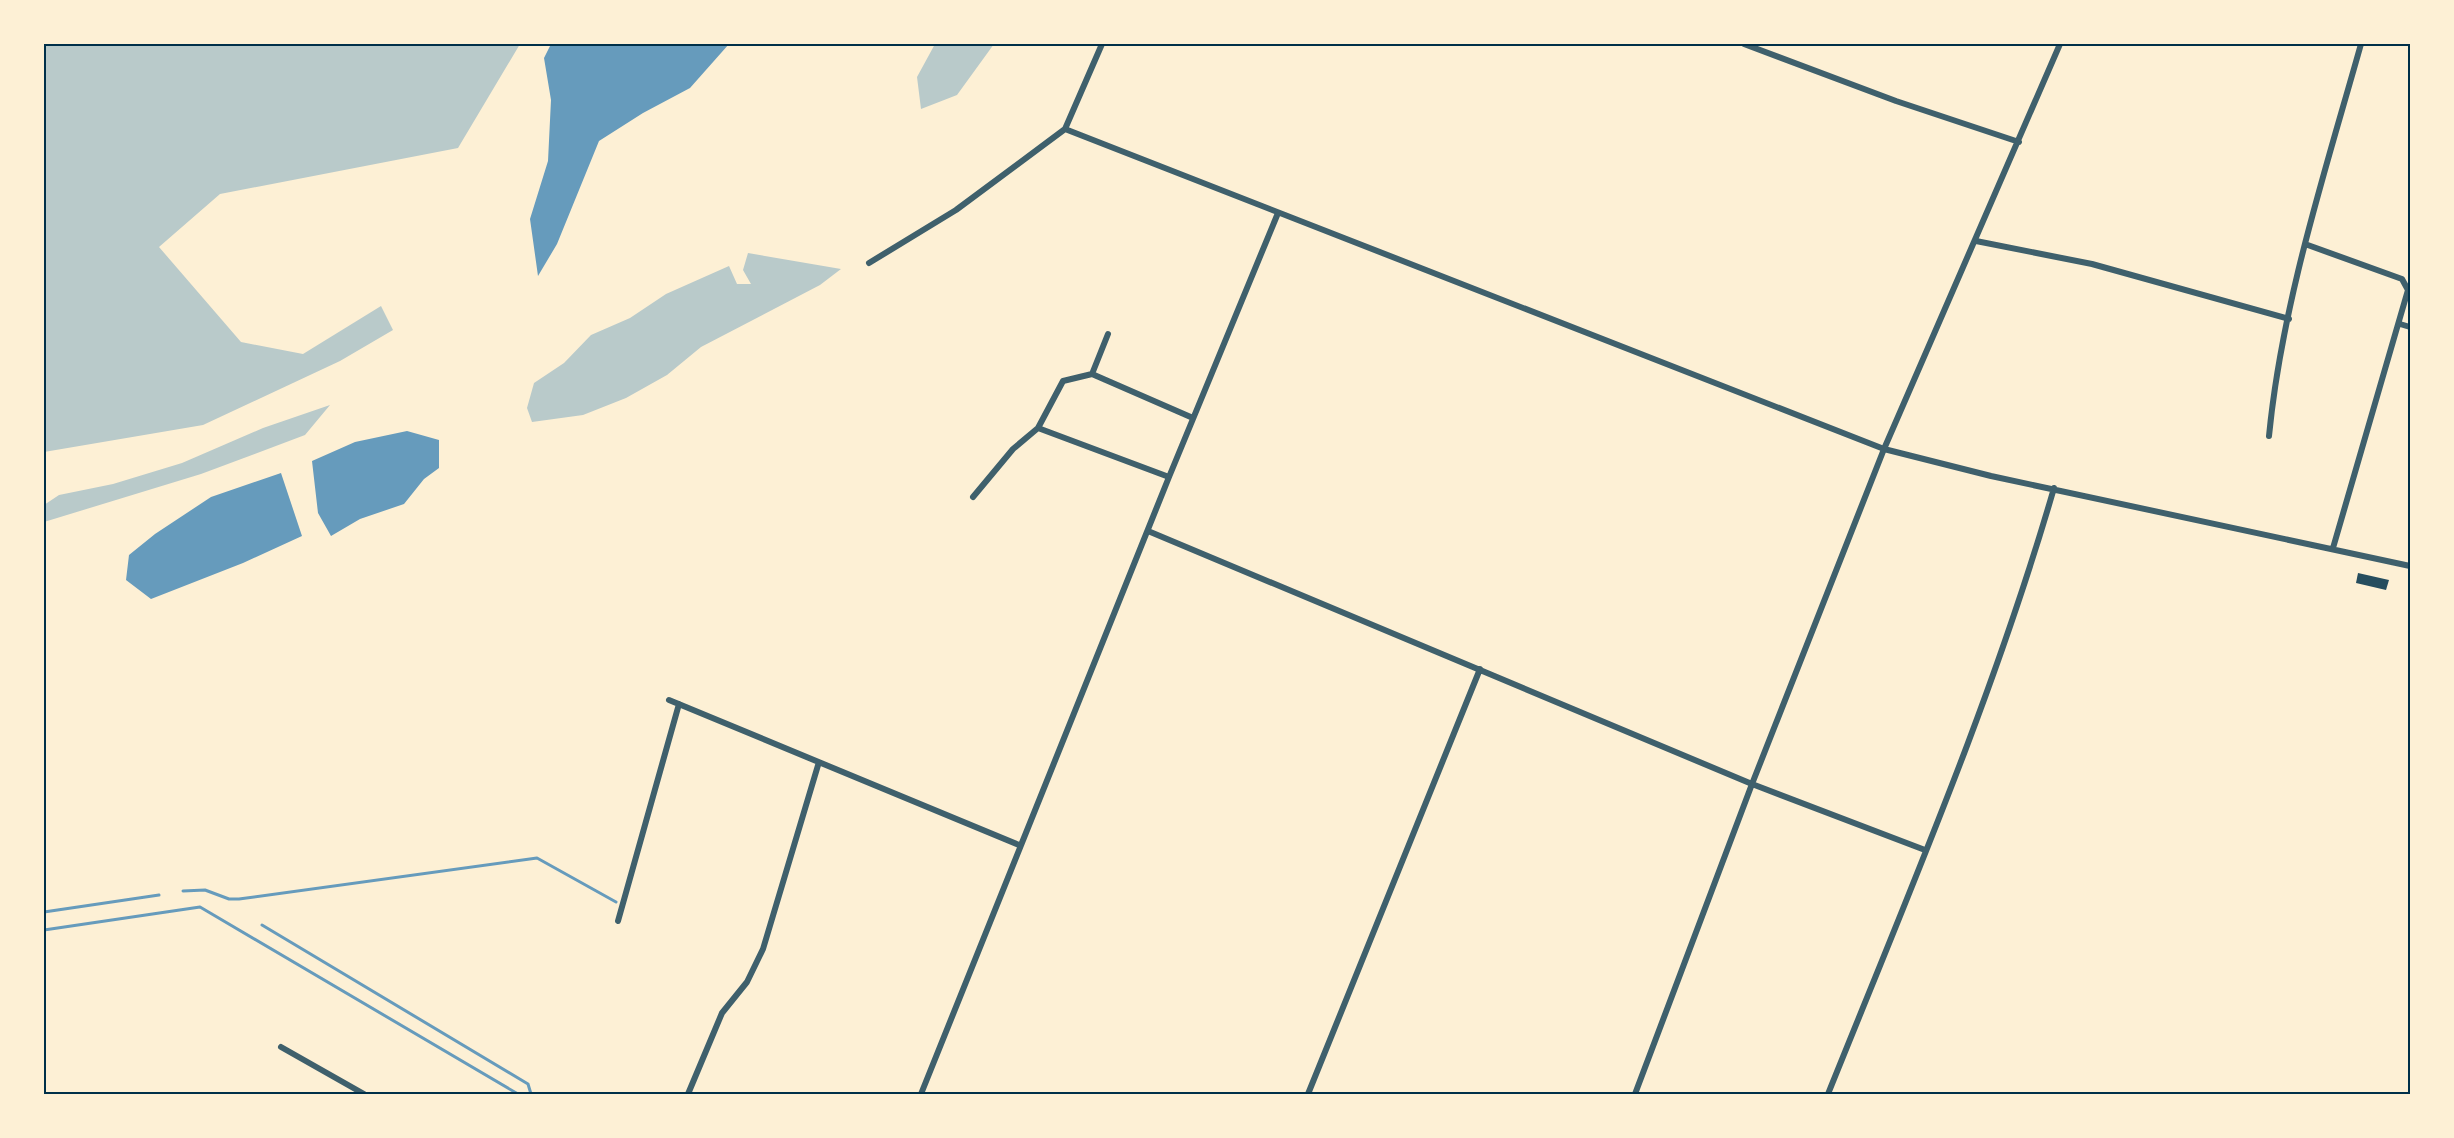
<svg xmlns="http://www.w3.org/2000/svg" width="2454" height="1138" font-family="'Roboto Condensed',sans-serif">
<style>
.green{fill:#b9caca}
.water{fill:#669bbc}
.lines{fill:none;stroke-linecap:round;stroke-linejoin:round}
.stream{stroke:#669bbc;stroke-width:3}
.building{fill:#264d5e}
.minor{stroke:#3f606c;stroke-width:6}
.neatline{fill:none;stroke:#003049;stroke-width:2}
</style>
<rect width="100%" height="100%" fill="#fdf0d5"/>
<path class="green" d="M44,44H520L458,148L220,194L159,247L241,342L303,354L381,306L393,330L340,361L203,425L44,452Z
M935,44H994L957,95L921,109L917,77Z
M748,253L841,269L820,285L701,347L667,375L626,398L583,415L532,422L527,408L534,383L564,363L591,335L630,318L666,294L729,266L737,284H751L743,270Z
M330,405L305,435L201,474L44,522V505L59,495L113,484L182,463L263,428Z"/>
<path class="water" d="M551,44H729L690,88L643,113L599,141L557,244L538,276L530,219L548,161L551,100L544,58Z
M407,431L439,440V468L424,479L404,504L360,519L331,536L318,513L312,461L355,442Z
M281,473L302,536L243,563L151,599L126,580L129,555L155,534L211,497Z"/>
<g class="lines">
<path class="stream" d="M183,891L205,890L229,899H239L537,858L616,902
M44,912L159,895
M262,925L528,1084L531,1094
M44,930L200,907L518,1094"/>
</g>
<path class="building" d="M2358,573L2389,580L2386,590L2356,583Z"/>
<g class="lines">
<path class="minor" d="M1744,44L1896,101L2019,142
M1065,129L1884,449L1991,476L2410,566
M1976,241L2092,264L2289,319
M2305,244L2402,279L2408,290L2333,548
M869,263L956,210L1065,129L1102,44
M2400,324L2410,327
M1108,334L1092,374L1193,418
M1038,428L1063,381L1092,374
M2269,436C2282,303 2325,172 2361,44
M973,497L1013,449L1038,428L1169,477
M1148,531L1752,784L1925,850
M669,700L1019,845
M618,921L679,704
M281,1047L364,1094
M688,1094L722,1013L747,982L763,949L819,762
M921,1094L1169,477L1278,213
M1308,1094L1480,669
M1635,1094L1752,784L1884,449L2060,44
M1828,1094C1908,895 1994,695 2054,488"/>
</g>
<rect width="2454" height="1138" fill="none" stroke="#fdf0d5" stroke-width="90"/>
<rect x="45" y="45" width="2364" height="1048" class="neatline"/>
</svg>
